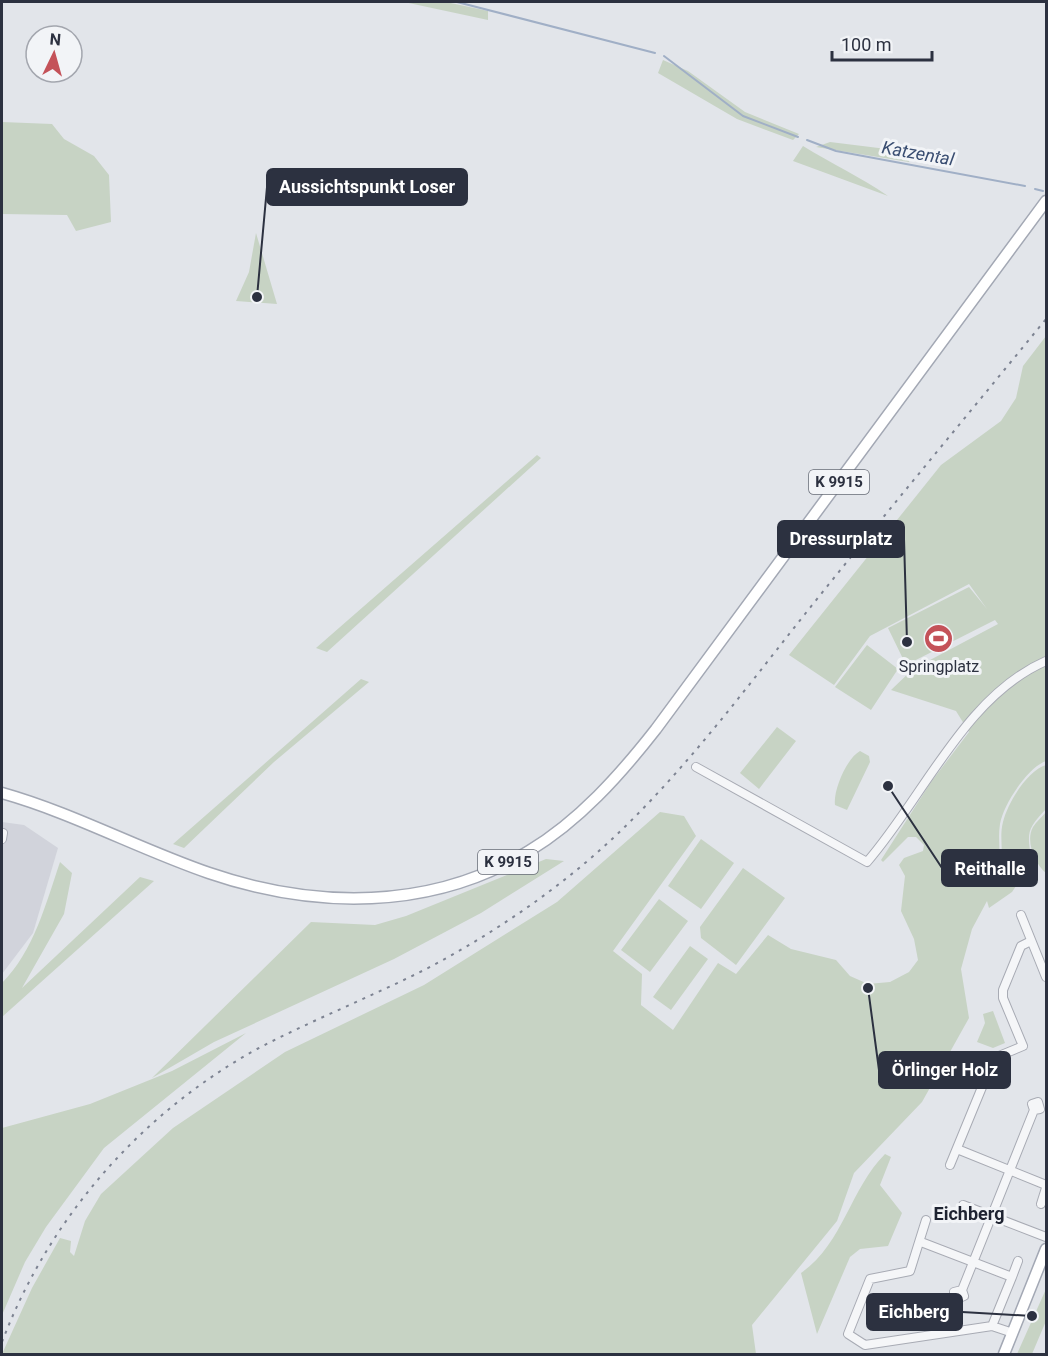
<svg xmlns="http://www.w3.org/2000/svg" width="1048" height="1356" font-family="Roboto,sans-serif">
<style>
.built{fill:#d1d3db}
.green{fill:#c7d3c4}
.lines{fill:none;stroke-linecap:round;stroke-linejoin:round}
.stream{stroke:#a0afc6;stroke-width:2}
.minor-casing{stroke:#a8abb4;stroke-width:10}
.major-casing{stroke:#a3a8b4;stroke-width:13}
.minor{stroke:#f5f6f8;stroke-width:8}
.major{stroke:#fff;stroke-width:10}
.rail{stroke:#7d8392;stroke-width:2;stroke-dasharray:3 6;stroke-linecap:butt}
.labels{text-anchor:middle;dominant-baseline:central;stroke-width:6;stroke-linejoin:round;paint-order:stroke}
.shield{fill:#f2f4f7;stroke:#676c77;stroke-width:1.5}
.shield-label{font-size:15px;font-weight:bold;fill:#2c3140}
.poi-label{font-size:16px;fill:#2c3140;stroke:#f2f4f7}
.water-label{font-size:18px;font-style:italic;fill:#394d71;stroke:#f2f4f7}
.neighbourhood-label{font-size:18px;font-weight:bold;fill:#1e2331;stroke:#f2f4f7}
.leader{fill:none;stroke:#2c3140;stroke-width:2}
.callout-dot{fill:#2c3140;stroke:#f2f4f7;stroke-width:2}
.callout{fill:#2c3140;stroke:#2c3140;stroke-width:2}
.callout-label{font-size:18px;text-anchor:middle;font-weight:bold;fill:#fff}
</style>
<rect width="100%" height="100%" fill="#e2e5ea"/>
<path class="built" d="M2,822L24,825L58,848L33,933L2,974Z"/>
<path class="green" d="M404,2H446L488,11V20Z
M663,60L688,71L745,112L799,134L793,140L737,119L658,73Z
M2,122L52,124L64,139L94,156L109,175L111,222L76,231L67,215L2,214Z
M830,142L911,152L909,162L816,147Z
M803,146C832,164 859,176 888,196L793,161Z
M256,233L277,304L236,301L249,272Z
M1046,336V761C1028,767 1003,805 1000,824C997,842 1003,858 996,876C1007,859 998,841 1003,822C1008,802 1028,770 1046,765V809C1026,830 1027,833 1032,862L1012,892L989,908L987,901L972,929L961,969L969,1018L922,1102L854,1173L837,1221L752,1325L756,1354H2L32,1288L60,1238L71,1241L70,1252L74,1256L85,1221L101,1194L173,1128L285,1052L424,985L557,902L660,812L684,816L696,836L613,951L642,974L641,1005L673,1030L718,963L736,974L768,935L791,949L836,960L850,976L868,984L890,982L909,972L918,960L914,939L901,911L905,876L899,865L904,858L923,851L924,845L916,837H908L883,862L881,860L931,782L969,732L956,711L891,690L913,669L998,624L995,620L906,665L888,628L969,587L987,609L969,584L870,636L834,685L789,655L941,465L1001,421L1016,398L1023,366Z
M537,455L541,458L327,652L316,648Z
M867,645L898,669L871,710L835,687Z
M361,679L369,682L274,762L184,848L173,844Z
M777,727L796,741L759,789L740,773Z
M860,751L869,756L870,762L847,810L835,805C833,790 847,758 860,751Z
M1046,812V873C1035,864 1025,841 1033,827C1036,822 1042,817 1046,812Z
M701,839L734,863L701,909L668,886Z
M546,859L564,861L481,913L394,959L214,1042L152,1078L311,922L375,925L406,916Z
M60,862L72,873L64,914L22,988L140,877L154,881L2,1017V983C34,951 46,903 60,862Z
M743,868L785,898L736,965L701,938L700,927Z
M659,899L688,921L650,972L621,950Z
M690,946L708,959L671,1010L653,997Z
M993,1011L1005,1043L993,1048L977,1042L985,1023L983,1014Z
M246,1033L104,1148L46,1227L25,1262L2,1315V1128L90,1104L172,1071Z
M885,1154L891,1157L880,1185L902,1213L888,1246L860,1249L850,1257L817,1334L801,1273C843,1244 850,1189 885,1154Z
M1046,1289V1321L1032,1354H1017Z"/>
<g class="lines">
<path class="stream" d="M457,2L655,53
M664,56L743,116L798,137
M807,140L836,151L1025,186
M1035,189L1043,191"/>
<defs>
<path id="minor" d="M696,767L867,862C923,798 965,696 1046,661
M2,839L3,833
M1021,915L1046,977
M957,1149L1046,1185
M950,1165L994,1058L1023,1046L1003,998V990L1021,946L1031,941
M1041,1204L1046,1188
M963,1205L1046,1237
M926,1220L910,1271L870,1279L848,1334L865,1345L992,1326L1013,1333
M921,1242L1012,1277L992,1326
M1012,1277L1018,1261
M962,1290L954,1292L957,1299L964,1296L962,1290L1034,1110L1032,1104L1038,1102L1040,1109L1034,1110"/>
<path id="major" d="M2,793C73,813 139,849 209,873C314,909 431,911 529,851C579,821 620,775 656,729L1046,201
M1004,1354L1046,1249"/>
</defs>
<use href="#minor" class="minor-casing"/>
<use href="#major" class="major-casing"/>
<use href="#minor" class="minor"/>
<use href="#major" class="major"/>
<path class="rail" d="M2,1342C49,1218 141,1113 257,1049C312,1020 371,997 426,969C491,935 556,891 610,841C683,773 743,692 805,614C884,515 966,417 1046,319"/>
</g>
<defs>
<symbol id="stadium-disc" viewBox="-11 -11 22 22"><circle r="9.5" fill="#c45259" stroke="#f2f4f7"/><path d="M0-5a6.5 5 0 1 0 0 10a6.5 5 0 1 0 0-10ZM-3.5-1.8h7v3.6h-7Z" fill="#fff"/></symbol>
</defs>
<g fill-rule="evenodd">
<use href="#stadium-disc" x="922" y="622" width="33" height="33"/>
</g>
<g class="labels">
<g class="shield">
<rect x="809" y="470" width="60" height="24" rx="4.5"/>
<rect x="478" y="850" width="60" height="24" rx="4.5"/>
</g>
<g class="shield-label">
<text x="839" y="482">K 9915</text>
<text x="508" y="862">K 9915</text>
</g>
<g class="poi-label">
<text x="939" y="666">Springplatz</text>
</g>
<g class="water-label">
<text transform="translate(918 153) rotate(10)">Katzental</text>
</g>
<g class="neighbourhood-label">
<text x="969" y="1213">Eichberg</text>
</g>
</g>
<path class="leader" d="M257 297L267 187M907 642L904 539M888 786L942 868M868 988L879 1070M1032 1316L962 1312"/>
<g class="callout-dot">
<circle cx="257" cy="297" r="6"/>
<circle cx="907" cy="642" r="6"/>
<circle cx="888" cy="786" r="6"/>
<circle cx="868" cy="988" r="6"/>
<circle cx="1032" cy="1316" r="6"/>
</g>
<g class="callout">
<rect x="267" y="169" width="200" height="36" rx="6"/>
<rect x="778" y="521" width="126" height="36" rx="6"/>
<rect x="942" y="850" width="95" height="36" rx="6"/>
<rect x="879" y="1052" width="131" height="36" rx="6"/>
<rect x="867" y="1294" width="95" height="36" rx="6"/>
</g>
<g class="callout-label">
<text x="367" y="193">Aussichtspunkt Loser</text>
<text x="841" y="545">Dressurplatz</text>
<text x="990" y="875">Reithalle</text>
<text x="945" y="1076">Örlinger Holz</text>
<text x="914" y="1318">Eichberg</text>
</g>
<rect width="1048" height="1356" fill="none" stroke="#2c3140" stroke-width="6"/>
<g transform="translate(54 54) rotate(5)"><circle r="28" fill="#f2f4f7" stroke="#a3a6ae" stroke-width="1.5"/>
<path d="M0-4.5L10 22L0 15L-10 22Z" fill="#c45259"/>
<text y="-9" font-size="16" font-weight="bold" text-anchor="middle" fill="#2c3140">N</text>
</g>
<path d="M832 51v9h100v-9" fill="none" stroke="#2c3140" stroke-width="3"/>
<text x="841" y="51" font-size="18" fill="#2c3140" stroke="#f2f4f7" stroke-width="4.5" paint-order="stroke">100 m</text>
</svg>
